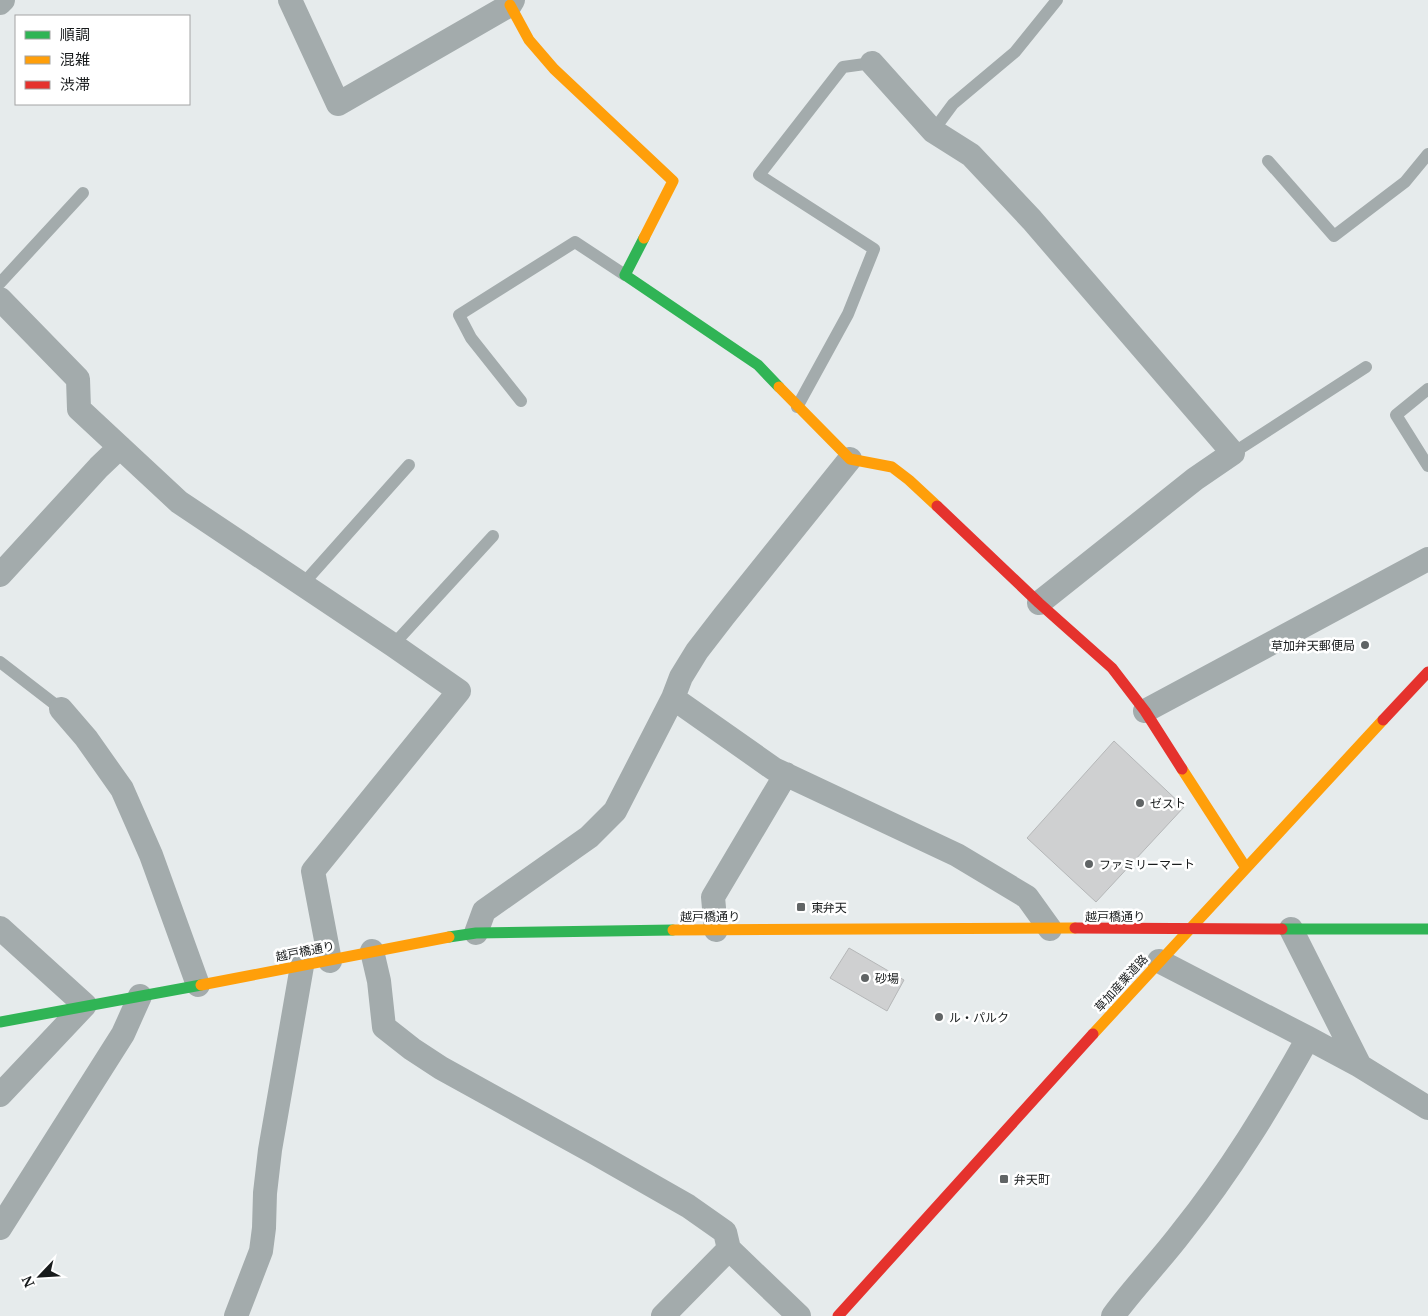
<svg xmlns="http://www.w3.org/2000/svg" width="1428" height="1316" font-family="'Noto Serif','Noto Sans JP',serif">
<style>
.building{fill:#cfd0d1;stroke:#b5b7b8}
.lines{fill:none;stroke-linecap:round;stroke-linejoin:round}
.lane{stroke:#a3abac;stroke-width:12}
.street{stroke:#a3abac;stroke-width:24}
.fast{stroke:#30b455;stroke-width:11}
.slow{stroke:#ff9f0a;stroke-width:11}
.jam{stroke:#e5322d;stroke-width:11}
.poi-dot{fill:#606465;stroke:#fff;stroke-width:2}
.labels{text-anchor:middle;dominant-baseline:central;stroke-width:5;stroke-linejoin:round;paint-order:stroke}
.poi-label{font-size:12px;fill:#181b1c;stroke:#fff;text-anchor:start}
.street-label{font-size:12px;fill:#181b1c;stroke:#fff}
</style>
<rect width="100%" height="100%" fill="#e6ebec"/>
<path class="building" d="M1114,741L1184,807L1096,902L1027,838Z
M849,948L904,980L887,1011L830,978Z"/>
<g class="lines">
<path class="lane" d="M933,131L953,104L1015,52L1057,0
M1268,161L1334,236L1405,182L1428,154
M0,283L83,193
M1428,389L1396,415L1428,466
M521,401L471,338L459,315L575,242L625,275
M797,407L848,314L874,249L759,175L843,67L872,63
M1233,453L1366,367
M302,585L409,465
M393,645L493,536
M0,662L61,709"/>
<path class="street" d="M290,0L338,104L510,5L513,0
M0,3L3,0
M872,63L933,131L971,155L1032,220L1233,453L1195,479L1039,603
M0,299L78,379L79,409L179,502L393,645L459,691L313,871L330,961
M0,575L99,467L120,447
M673,698L774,769L957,855L1027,897L1050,929
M61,709L86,738L122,789L151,855L198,985
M1145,711L1428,559
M0,928L85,1005L0,1095
M1291,929L1360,1066
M716,930L713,897L786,774
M476,933L484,911L589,837L615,811L673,698L681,677L697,651L724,616L850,459
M372,951L379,981L384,1027L412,1049L441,1068L595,1153L688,1206L725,1232L729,1249L663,1316
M1159,961L1308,1038L1360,1066L1428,1108
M0,1228L123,1034L140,996
M729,1249L799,1316
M236,1316L261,1251L264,1228L265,1193L270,1150L302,966
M1113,1316C1134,1287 1159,1262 1181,1233C1230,1172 1270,1106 1308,1038"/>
<path class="fast" d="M644,238L625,275L758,365L779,387
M1282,929H1428
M449,937L476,933L673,930
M0,1022L201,985"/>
<path class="slow" d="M510,5L529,40L554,69L673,181L644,238
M779,387L850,459L892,467L909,480L937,506
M1182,769L1246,868
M673,930L1075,928
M201,985L449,937
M1093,1034L1383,720"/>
<path class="jam" d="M937,506L1039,603L1112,668L1145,711L1182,769
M1383,720L1428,672
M1075,928L1282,929
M838,1316L1093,1034"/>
</g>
<g class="poi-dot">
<circle cx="1365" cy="645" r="5"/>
<circle cx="1140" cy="803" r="5"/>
<circle cx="1089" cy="864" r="5"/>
<rect x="796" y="902" width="10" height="10" rx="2.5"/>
<circle cx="865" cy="978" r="5"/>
<circle cx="939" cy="1017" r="5"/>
<rect x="999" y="1174" width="10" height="10" rx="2.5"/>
</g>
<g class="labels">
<g class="poi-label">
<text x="1355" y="645" text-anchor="end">草加弁天郵便局</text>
<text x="1150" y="803">ゼスト</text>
<text x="1099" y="864">ファミリーマート</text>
<text x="811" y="907">東弁天</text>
<text x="875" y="978">砂場</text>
<text x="949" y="1017">ル・パルク</text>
<text x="1014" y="1179">弁天町</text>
</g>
<g class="street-label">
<text x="710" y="916">越戸橋通り</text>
<text x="1115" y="916">越戸橋通り</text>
<text transform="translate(305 951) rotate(-11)">越戸橋通り</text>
<text transform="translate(1121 983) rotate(-48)">草加産業道路</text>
</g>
</g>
<rect x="15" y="15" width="175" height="90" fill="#ffffff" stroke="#a3a4a4"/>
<rect x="25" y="31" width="25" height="8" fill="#30b455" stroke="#a3a4a4"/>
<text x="60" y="40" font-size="15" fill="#181b1c">順調</text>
<rect x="25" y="56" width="25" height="8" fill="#ff9f0a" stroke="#a3a4a4"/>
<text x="60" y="65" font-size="15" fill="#181b1c">混雑</text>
<rect x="25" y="81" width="25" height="8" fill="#e5322d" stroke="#a3a4a4"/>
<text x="60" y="90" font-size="15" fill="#181b1c">渋滞</text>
<g transform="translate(40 1276) rotate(245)" stroke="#ffffff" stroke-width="4" paint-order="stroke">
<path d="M0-4L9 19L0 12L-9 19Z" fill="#181b1c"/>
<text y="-8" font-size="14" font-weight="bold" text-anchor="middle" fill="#181b1c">N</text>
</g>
</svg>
